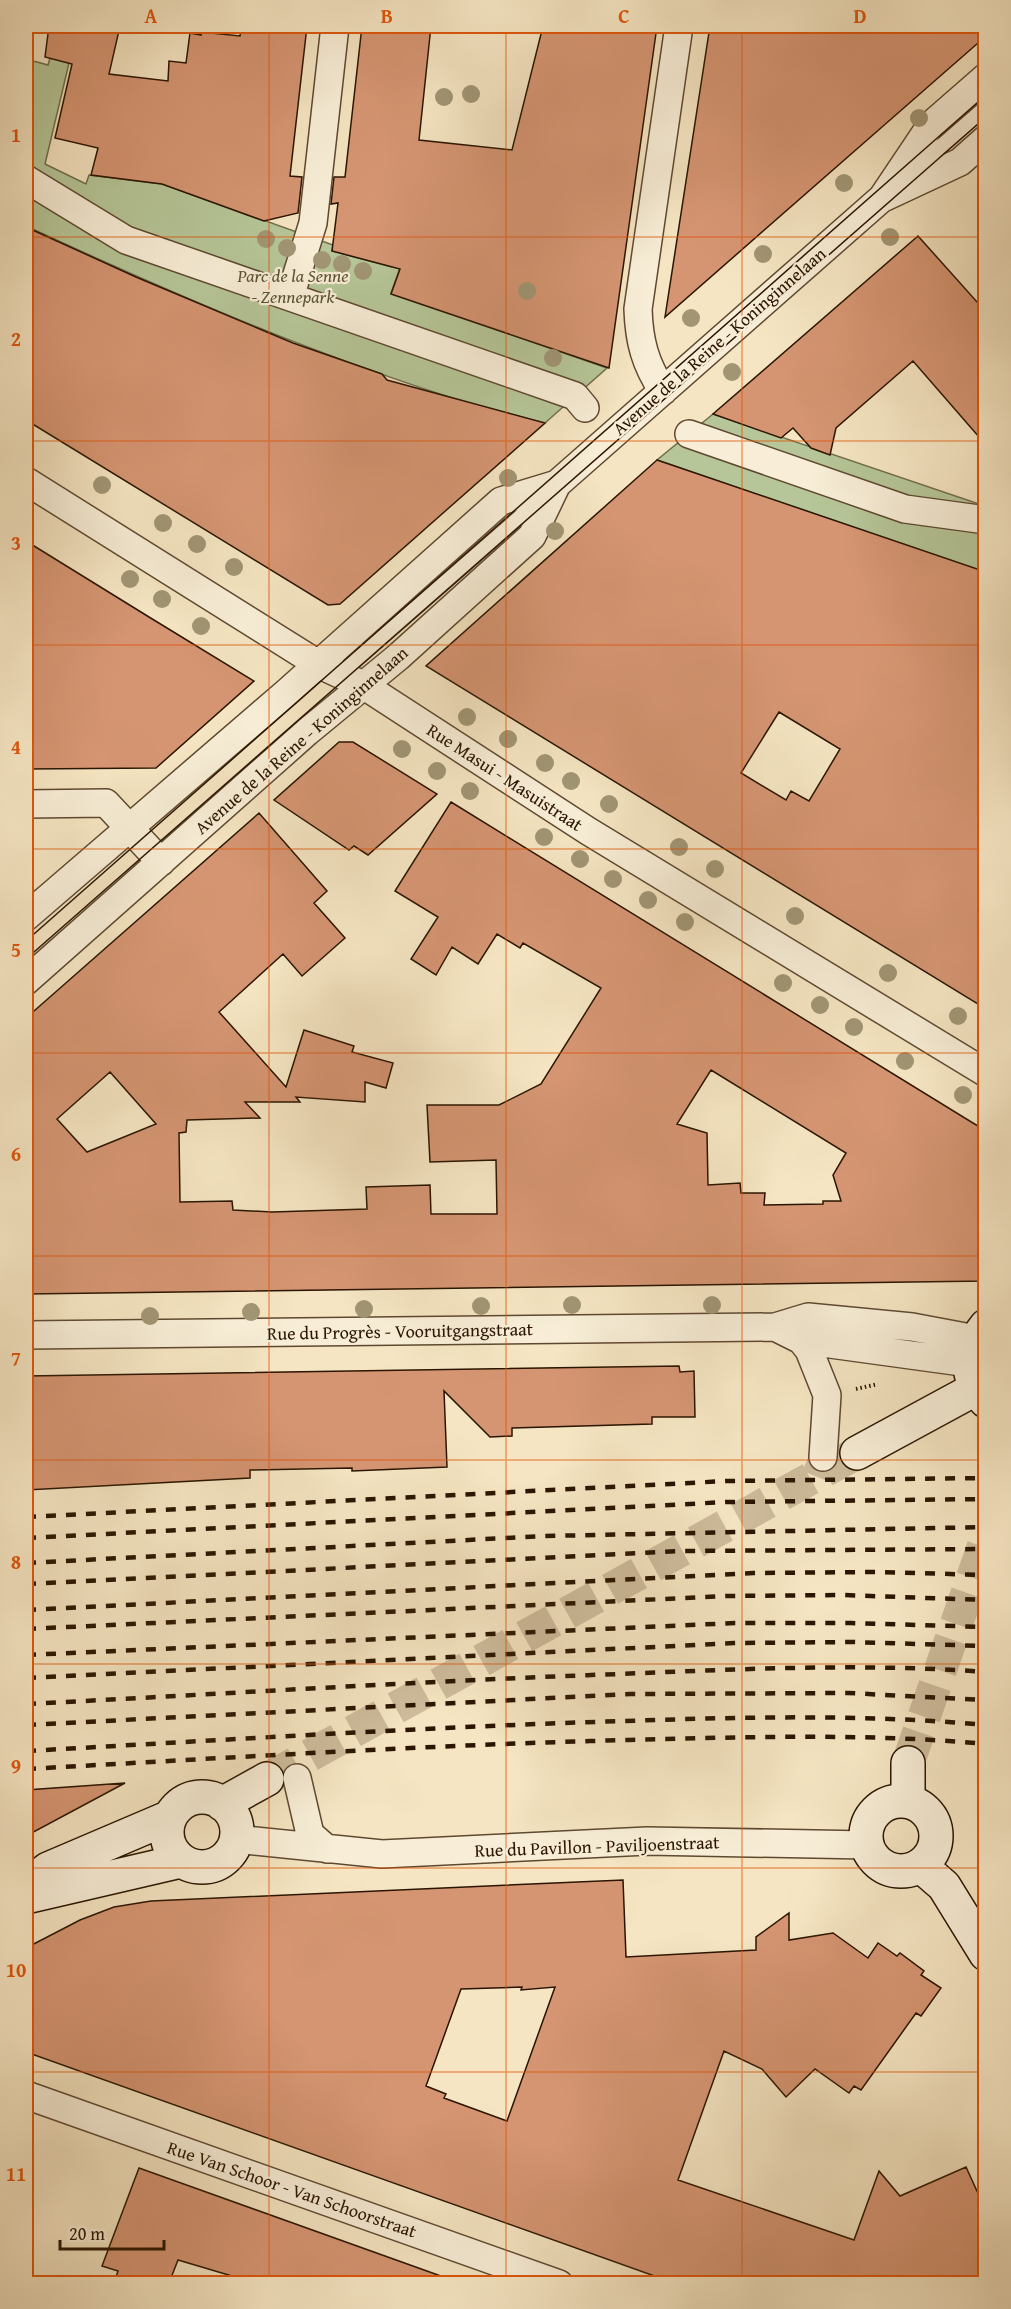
<svg xmlns="http://www.w3.org/2000/svg" width="1011" height="2309" font-family="'Gentium Book Plus',serif">
<style>
.green{fill:#b6c698;stroke:#706e4c;stroke-width:1.5}
.building{fill:#d59572;stroke:#2b1500;stroke-width:1.5;fill-rule:evenodd}
.lines{fill:none;stroke-linecap:round;stroke-linejoin:round}
.street-tunnel{stroke:#cdbb9b;stroke-width:27;stroke-dasharray:27 14;stroke-linecap:butt}
.secondary-tunnel{stroke:#cdbb9b;stroke-width:33;stroke-dasharray:33 16;stroke-linecap:butt}
.lane-casing{stroke:#5e4930;stroke-width:16}
.street-casing{stroke:#5e4930;stroke-width:30}
.secondary-casing{stroke:#2b1500;stroke-width:36}
.path{stroke:#2b1500;stroke-width:4;stroke-dasharray:1.5 3;stroke-linecap:butt}
.lane{stroke:#f8eed7;stroke-width:14}
.street{stroke:#f8eed7;stroke-width:27}
.secondary{stroke:#f8eed7;stroke-width:33}
.tram{stroke:#2b1500;stroke-width:1.5}
.rail{stroke:#2b1500;stroke-width:4.5;stroke-dasharray:10 10;stroke-linecap:butt}
.tree{fill:#a19574}
.grid{fill:none;stroke:#df560b;stroke-width:1.5;stroke-opacity:0.55}
.labels{text-anchor:middle;dominant-baseline:central;stroke-width:4.5;stroke-linejoin:round;paint-order:stroke}
.park-label{font-size:18px;font-style:italic;fill:#5c5335;stroke:#f8eed7}
.street-label{font-size:18px;fill:#2b1500;stroke:#f8eed7}
.neatline{fill:none;stroke:#df560b;stroke-width:2}
.grid-label{font-size:20px;text-anchor:middle;font-weight:bold;fill:#df560b}
</style>
<rect width="100%" height="100%" fill="#f5e5c2"/>
<filter id="stains"><feTurbulence type="fractalNoise" baseFrequency=".00333" numOctaves="4"/><feColorMatrix values="0 0 0 0 .2 0 0 0 0 .09 0 0 0 0 .02 0 0 0 .5 -.17"/></filter>
<radialGradient id="worn" r=".72"><stop offset=".6" stop-color="#630" stop-opacity="0"/><stop offset="1" stop-color="#630" stop-opacity=".3"/></radialGradient>
<path class="green" d="M50,58L69,63L45,164L86,184L89,175L162,184L333,245L332,251L392,267L405,254L391,293L607,368L545,423C511,414 477,406 443,395C301,349 162,289 26,226V59L48,65Z
M713,414L985,506V572L657,460Z"/>
<path class="building" d="M49,26H120L109,74L168,81L169,61L186,63L190,33L201,35V32L240,36L241,26H307L290,176L302,177L298,213L264,221L162,184L91,175L98,148L55,138L72,64L45,57Z
M362,26H431L419,140L512,150L543,26H657L609,368L391,294L400,269L332,251L338,203L331,204L334,177H345Z
M710,26H986V36L665,317Z
M26,227L136,277L293,343L382,374L387,380L545,423L340,604L328,605L26,420Z
M918,236L986,312V445L913,361L836,428L830,455L811,448L793,428L781,438L713,414Z
M657,460L986,572V1009L426,666ZM779,712L840,749L809,801L791,791L786,800L741,773Z
M26,541L149,617L254,681L156,768L26,769Z
M339,742H353L437,794L368,855L354,846L349,850L274,800Z
M451,802L986,1131V1281L26,1294V1018L259,813L327,891L314,903L345,938L302,976L283,954L219,1012L286,1087L304,1030L354,1046L352,1052L393,1063L386,1088L365,1082V1102L296,1097L300,1102H245L260,1118L187,1120L186,1132L179,1133L180,1202L232,1201L233,1210L272,1212L367,1209L366,1187L430,1185L431,1214H497L496,1160L430,1162L427,1105H499L541,1084L601,988L523,943L520,948L497,934L478,964L452,947L436,975L411,959L438,917L395,891ZM711,1070L846,1153L833,1175L841,1201H823V1204L764,1205L765,1193H741L740,1183L708,1185L707,1133L677,1124ZM110,1072L156,1124L87,1152L57,1119Z
M679,1366L680,1372L694,1371L695,1417H652V1424L512,1428V1436L490,1437L444,1391L447,1467L352,1471V1468L250,1470V1478L26,1490V1376Z
M125,1783L26,1836V1790Z
M623,1880L626,1957L756,1950V1937L789,1913V1940L833,1933L868,1958L878,1943L897,1956L900,1953L924,1971L921,1975L941,1988L921,2016L916,2013L861,2090L854,2086L849,2093L815,2069L786,2097L762,2069L724,2051L678,2180L854,2240L879,2171L900,2196L966,2167L986,2211V2272L975,2277L973,2283H674L26,2052V1948L80,1920L114,1907L151,1901ZM522,1987L521,1990L555,1987L507,2121L444,2098L446,2094L426,2086L461,1989Z
M139,2168L452,2280L451,2283H230L232,2276L178,2260L169,2283H114L118,2271L102,2266Z"/>
<g class="lines">
<path class="street-tunnel" d="M815,1476L823,1457"/>
<path class="secondary-tunnel" d="M908,1763L986,1539
M267,1779L857,1453"/>
<defs>
<path id="lane" d="M908,175L986,107
M340,674L544,496"/>
<path id="street" d="M26,179L126,240L575,396L585,408
M883,198L960,162L986,139
M290,297L313,223L335,26
M663,391C645,364 639,341 638,309L679,26
M689,434L905,509L986,520
M26,481L318,664L363,685L588,831L986,1073
M26,804L106,803L161,862
M26,917L286,693L501,501L557,484
M26,981L307,732L398,657L532,536L557,484L882,198L931,125L986,77
M775,1327L801,1340L969,1363
M26,1335L775,1327L808,1317L912,1327L976,1339
M801,1340L809,1350L827,1395L823,1457
M297,1778L310,1834L327,1849
M236,1839L382,1854L647,1841L867,1845
M26,2095L559,2284"/>
<path id="secondary" d="M986,1326C966,1351 964,1377 986,1401
M857,1453L975,1389
M167 1832a35 35 0 1 1 70 0a35 35 0 1 1-70 0Z
M866 1836a35 35 0 1 1 70 0a35 35 0 1 1-70 0Z
M908,1801V1763
M222,1804L267,1779
M921,1866L944,1886L986,1954
M26,1886L48,1869L170,1817
M26,1897L181,1861"/>
</defs>
<use href="#lane" class="lane-casing"/>
<use href="#street" class="street-casing"/>
<use href="#secondary" class="secondary-casing"/>
<path class="path" d="M26,52L32,26
M856,1389L878,1384"/>
<use href="#lane" class="lane"/>
<use href="#street" class="street"/>
<use href="#secondary" class="secondary"/>
<path class="tram" d="M26,941L986,95
M26,959L986,117"/>
<path class="rail" d="M26,1517L727,1481L986,1478
M26,1538L727,1502L986,1499
M26,1563L545,1536L986,1527
M26,1584L680,1551L986,1549
M26,1610L753,1573L878,1572L986,1575
M26,1629L727,1596L842,1595L986,1600
M26,1655L735,1623H851L986,1627
M26,1678L734,1643L851,1642L986,1646
M26,1704C223,1694 421,1681 619,1674C741,1669 864,1663 986,1672
M26,1725L630,1694L848,1693L986,1700
M26,1751C225,1740 424,1727 624,1721C744,1717 865,1714 986,1725
M26,1769C226,1758 427,1745 628,1740C747,1737 867,1733 986,1744"/>
</g>
<g class="tree">
<circle cx="471" cy="94" r="9"/>
<circle cx="444" cy="97" r="9"/>
<circle cx="919" cy="118" r="9"/>
<circle cx="844" cy="183" r="9"/>
<circle cx="890" cy="237" r="9"/>
<circle cx="266" cy="239" r="9"/>
<circle cx="287" cy="248" r="9"/>
<circle cx="763" cy="254" r="9"/>
<circle cx="322" cy="260" r="9"/>
<circle cx="342" cy="264" r="9"/>
<circle cx="363" cy="271" r="9"/>
<circle cx="527" cy="291" r="9"/>
<circle cx="691" cy="318" r="9"/>
<circle cx="553" cy="358" r="9"/>
<circle cx="732" cy="372" r="9"/>
<circle cx="508" cy="478" r="9"/>
<circle cx="102" cy="485" r="9"/>
<circle cx="163" cy="523" r="9"/>
<circle cx="555" cy="531" r="9"/>
<circle cx="197" cy="544" r="9"/>
<circle cx="234" cy="567" r="9"/>
<circle cx="130" cy="579" r="9"/>
<circle cx="162" cy="599" r="9"/>
<circle cx="201" cy="626" r="9"/>
<circle cx="467" cy="717" r="9"/>
<circle cx="508" cy="739" r="9"/>
<circle cx="402" cy="749" r="9"/>
<circle cx="545" cy="763" r="9"/>
<circle cx="437" cy="771" r="9"/>
<circle cx="571" cy="781" r="9"/>
<circle cx="470" cy="791" r="9"/>
<circle cx="609" cy="804" r="9"/>
<circle cx="544" cy="837" r="9"/>
<circle cx="679" cy="847" r="9"/>
<circle cx="580" cy="859" r="9"/>
<circle cx="715" cy="869" r="9"/>
<circle cx="613" cy="879" r="9"/>
<circle cx="648" cy="900" r="9"/>
<circle cx="795" cy="916" r="9"/>
<circle cx="685" cy="922" r="9"/>
<circle cx="888" cy="973" r="9"/>
<circle cx="783" cy="983" r="9"/>
<circle cx="820" cy="1005" r="9"/>
<circle cx="958" cy="1016" r="9"/>
<circle cx="854" cy="1027" r="9"/>
<circle cx="905" cy="1061" r="9"/>
<circle cx="963" cy="1095" r="9"/>
<circle cx="572" cy="1305" r="9"/>
<circle cx="712" cy="1305" r="9"/>
<circle cx="481" cy="1306" r="9"/>
<circle cx="364" cy="1309" r="9"/>
<circle cx="251" cy="1312" r="9"/>
<circle cx="150" cy="1316" r="9"/>
</g>
<path class="grid" d="M269,26V2284M506,26V2284M742,26V2284M26,237H986M26,441H986M26,645H986M26,849H986M26,1053H986M26,1256H986M26,1460H986M26,1664H986M26,1868H986M26,2072H986"/>
<g class="labels">
<g class="park-label">
<text x="293" y="275">Parc de la Senne<tspan x="293" dy="21">- Zennepark</tspan></text>
</g>
<g class="street-label">
<text transform="translate(719 341) rotate(-41)">Avenue de la Reine - Koninginnelaan</text>
<text transform="translate(301 740) rotate(-41)">Avenue de la Reine - Koninginnelaan</text>
<text transform="translate(505 777) rotate(33)">Rue Masui - Masuistraat</text>
<text transform="translate(400 1331) rotate(-1)">Rue du Progrès - Vooruitgangstraat</text>
<text transform="translate(597 1846) rotate(-2)">Rue du Pavillon - Paviljoenstraat</text>
<text transform="translate(292 2189) rotate(19)">Rue Van Schoor - Van Schoorstraat</text>
</g>
</g>
<rect width="1011" height="2309" fill="none" stroke="#f5e5c2" stroke-width="66"/>
<path d="M60 2240v9h104v-9" fill="none" stroke="#2b1500" stroke-width="3"/>
<text x="69" y="2240" font-size="18" fill="#2b1500" stroke="#f8eed7" stroke-width="4.5" paint-order="stroke">20 m</text>
<rect x="33" y="33" width="945" height="2243" class="neatline"/>
<g class="grid-label">
<text x="151" y="23">A</text>
<text x="387" y="23">B</text>
<text x="624" y="23">C</text>
<text x="860" y="23">D</text>
<text x="16" y="142">1</text>
<text x="16" y="346">2</text>
<text x="16" y="550">3</text>
<text x="16" y="754">4</text>
<text x="16" y="957">5</text>
<text x="16" y="1161">6</text>
<text x="16" y="1365">7</text>
<text x="16" y="1569">8</text>
<text x="16" y="1773">9</text>
<text x="16" y="1977">10</text>
<text x="16" y="2181">11</text>
</g>
<rect width="100%" height="100%" filter="url(#stains)"/>
<rect width="100%" height="100%" fill="url(#worn)"/>
</svg>
